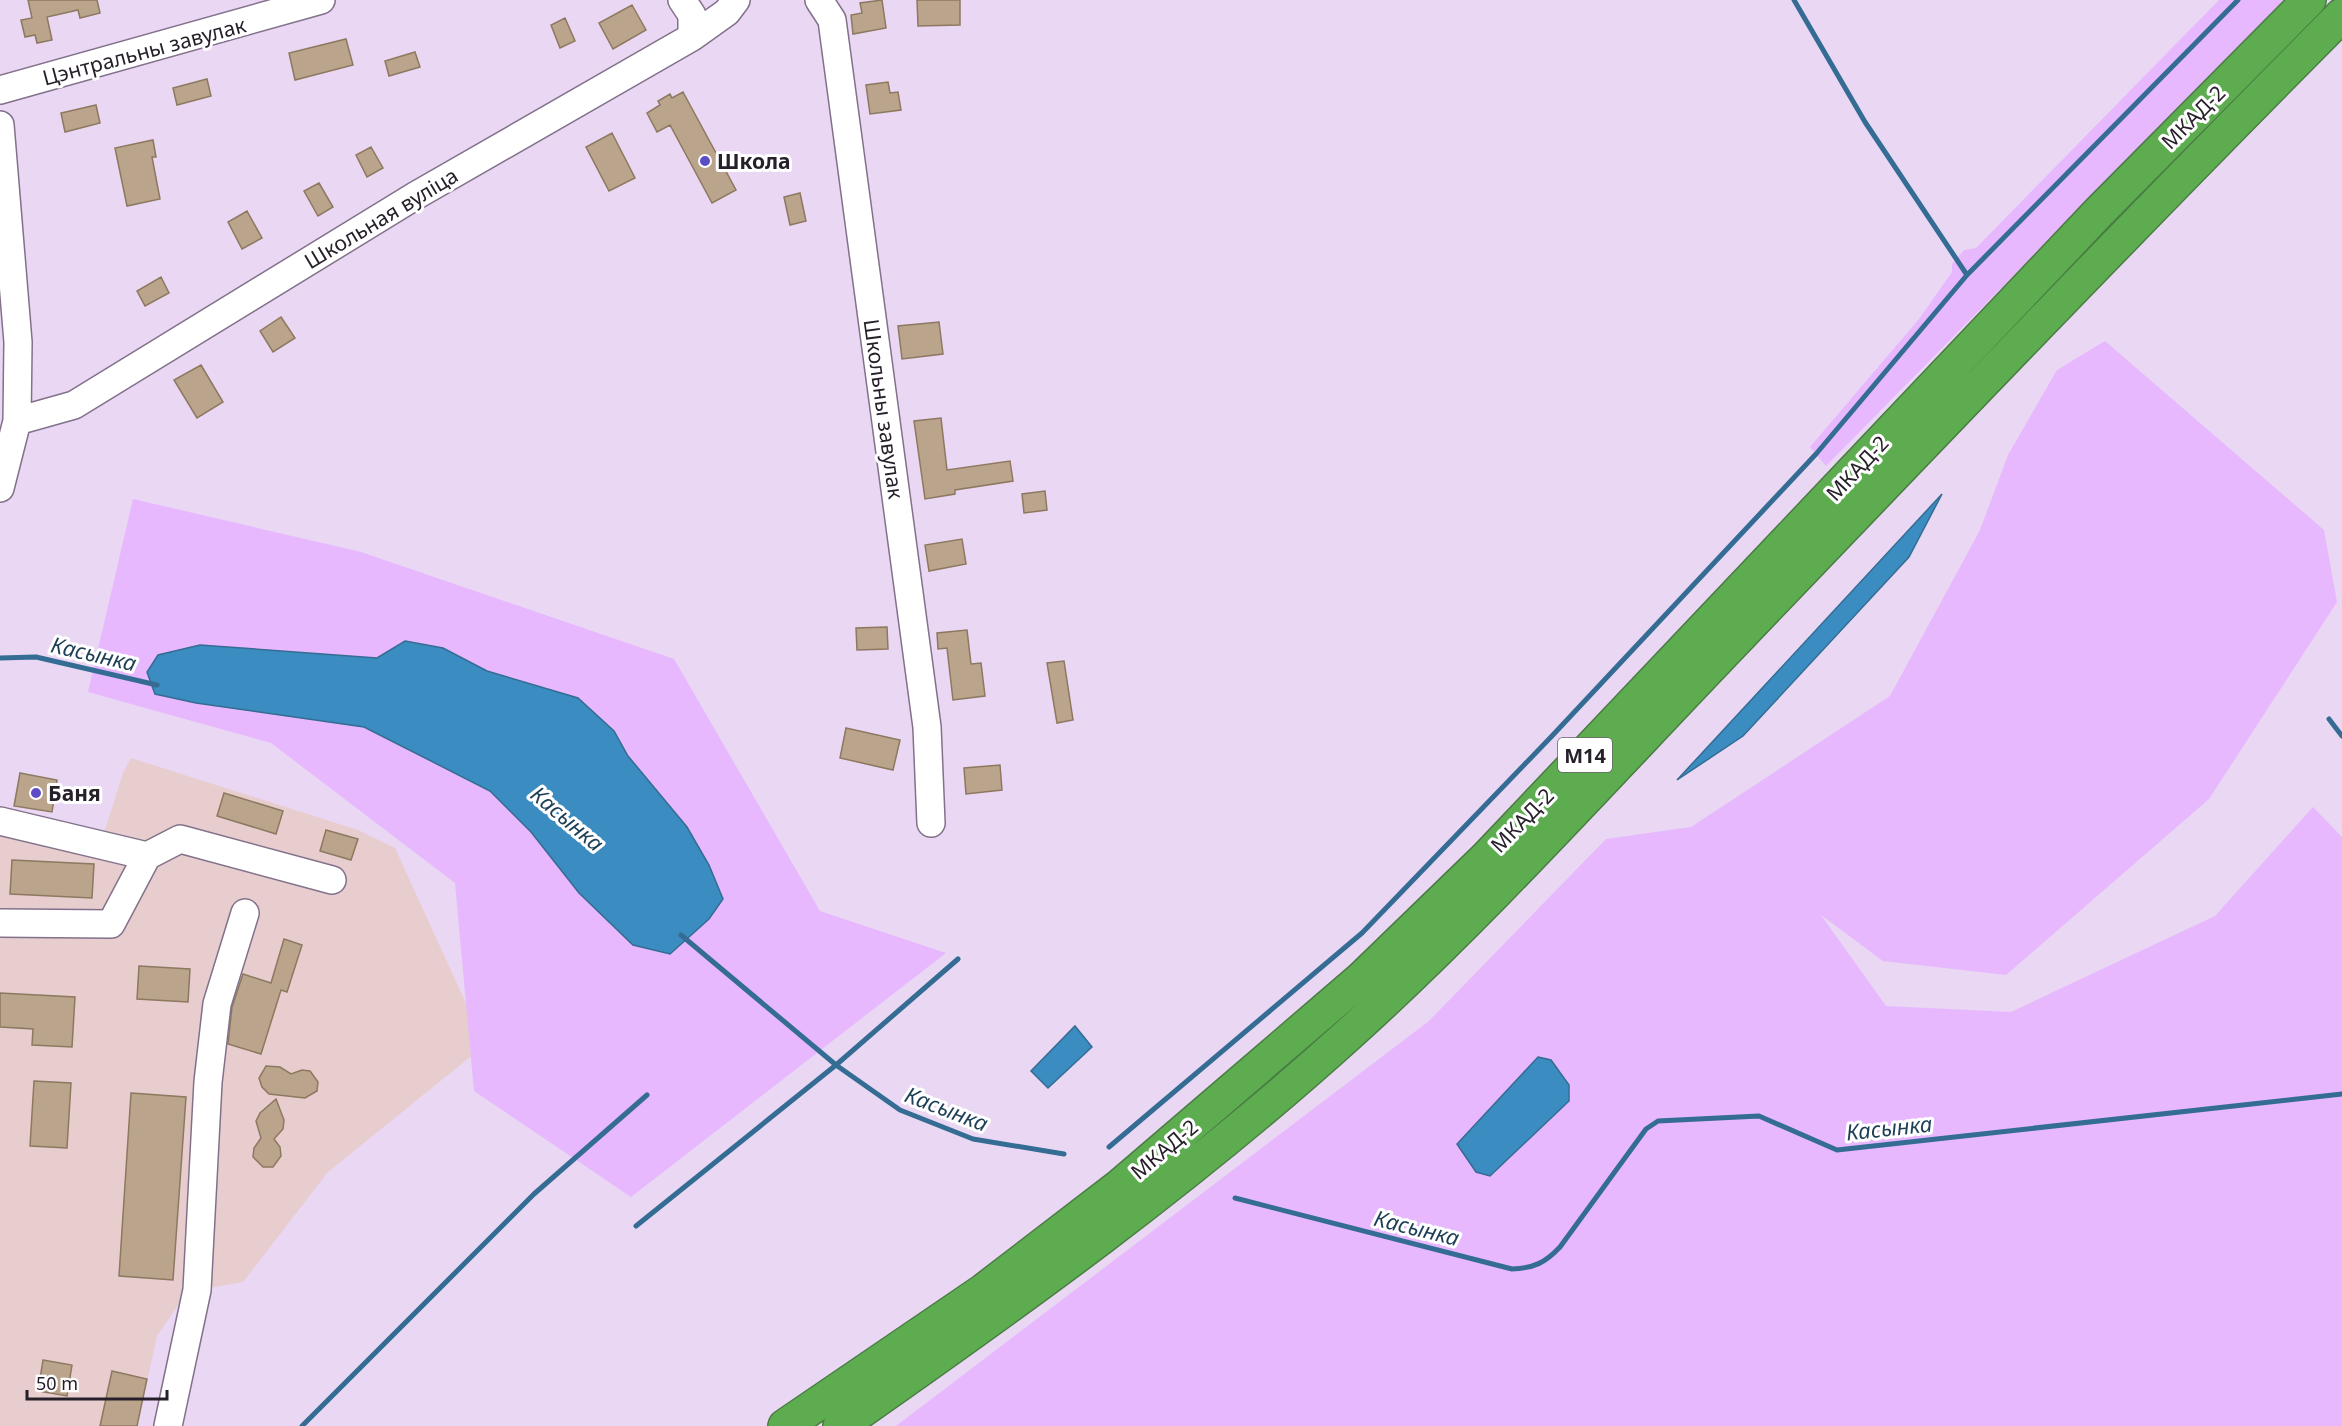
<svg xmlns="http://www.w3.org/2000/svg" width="2342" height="1426" font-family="'Noto Sans',sans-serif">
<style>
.industrial{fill:#e8cdcf}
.green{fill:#e7b8fe}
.water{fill:#3b8cc0;stroke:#356c93;stroke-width:1.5}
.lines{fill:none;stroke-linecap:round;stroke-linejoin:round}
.stream{stroke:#356c93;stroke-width:5}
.building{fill:#baa48b;stroke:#8d7860;stroke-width:1.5}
.minor-casing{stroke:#82718a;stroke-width:30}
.highway-casing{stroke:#4a7c43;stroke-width:36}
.minor{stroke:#fff;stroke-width:27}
.highway{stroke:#5dad50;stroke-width:33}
.poi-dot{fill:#5c4cc5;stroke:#fff;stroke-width:2}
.labels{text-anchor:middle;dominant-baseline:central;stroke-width:6;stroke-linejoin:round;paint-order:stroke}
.shield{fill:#fff;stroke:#68636b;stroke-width:1.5}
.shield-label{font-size:20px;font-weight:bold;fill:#27202b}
.street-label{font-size:21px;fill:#27202b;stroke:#fff}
.poi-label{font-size:21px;font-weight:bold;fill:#27202b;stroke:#fff;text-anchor:start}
.water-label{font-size:22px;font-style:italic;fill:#1d3f56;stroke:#fff}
</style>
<rect width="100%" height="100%" fill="#e9d7f3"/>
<path class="industrial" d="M131,758L358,830L395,848L485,1045L328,1172L243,1282L187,1292L157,1336L137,1426H0V811L103,836L123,773Z"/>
<path class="green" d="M2219,0H2285L1826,466L1810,447L1919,319L1952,272V264L1964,250L1976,248Z
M2105,341L2324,530L2337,602L2209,799L2006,975L1883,961L1821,915L1886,1006L2011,1012L2215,916L2313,807L2342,837V1426H896L1429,1021L1606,839L1691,827L1890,696L1980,530L2008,455L2057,370Z
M133,499L361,552L674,659L820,911L946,953L631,1197L474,1091L455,883L271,743L88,692Z"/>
<path class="water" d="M1942,494L1909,557L1743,736L1677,780Z
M405,641L443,648L487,671L578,698L614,731L628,756L687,827L709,865L723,899L709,919L670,954L633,945L579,893L531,832L490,791L364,727L196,703L155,694L147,672L158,655L200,645L377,658Z
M1075,1026L1092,1047L1048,1088L1031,1071Z
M1538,1057L1551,1060L1569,1085V1101L1490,1176L1476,1172L1457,1144Z"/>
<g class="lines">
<path class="stream" d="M1794,0L1865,122L1967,275
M0,658L36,657L157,685
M2329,719L2342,736
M681,935L836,1065L900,1110L973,1139L1064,1154
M1109,1147L1362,933L1551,737L1816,454L1967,275L2238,0
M1235,1198L1512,1269C1534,1268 1545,1263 1560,1247L1646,1129L1658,1121L1759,1116L1837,1150L2342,1094
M636,1226L836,1065L958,959
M302,1426L534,1194L647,1095"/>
</g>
<path class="building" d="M28,0H97L100,13L80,18L78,10L47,17L52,40L37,43L35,35L25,37L21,20L32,18Z
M882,0L886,28L853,34L851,15L862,13L860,3Z
M917,0H960V25L918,26Z
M632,5L646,30L613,49L599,23Z
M565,18L575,41L560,48L551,25Z
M346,39L353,65L295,80L289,53Z
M415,52L420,67L389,76L385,61Z
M207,79L211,96L177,105L173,88Z
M888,82L890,93L898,92L901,110L870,114L866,85Z
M683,92L736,190L712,203L670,125L657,132L647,113L660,105L658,101L670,94L672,98Z
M96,105L100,123L65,132L61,113Z
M612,133L635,178L609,191L586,147Z
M153,140L156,157H152L160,199L127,206L115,148Z
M371,147L383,168L367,177L356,155Z
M319,183L333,207L318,216L304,191Z
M800,193L806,221L790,225L784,197Z
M247,211L262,238L242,249L228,222Z
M161,277L169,293L145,306L137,291Z
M281,317L295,338L273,352L260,331Z
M939,322L943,354L902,359L898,326Z
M201,365L223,402L197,418L174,380Z
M941,418L947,470L1010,461L1013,481L955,490V494L925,499L914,421Z
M1045,491L1047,510L1024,513L1022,494Z
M962,539L966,564L929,571L925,545Z
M887,627L888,649L857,650L856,628Z
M967,630L971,664L981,663L985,696L953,700L947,648L938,649L937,633Z
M1064,661L1073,720L1057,723L1047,663Z
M846,728L900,740L893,770L840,758Z
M1000,765L1002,790L966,794L964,768Z
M20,773L57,780L52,812L14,806Z
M224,793L283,811L276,834L217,816Z
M326,830L358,839L351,860L320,851Z
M12,860L94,864L92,898L10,894Z
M284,939L302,945L287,992L281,990L261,1054L228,1044L232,1007L243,974L271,983Z
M139,966L190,969L188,1002L137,999Z
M0,993L75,997L72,1047L32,1045L33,1029L0,1027Z
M266,1066L280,1067L291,1074L302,1070L310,1071L318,1082L317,1091L305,1098L269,1094L262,1087L259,1078Z
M34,1081L71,1083L67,1148L30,1146Z
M131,1093L186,1097L173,1280L119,1276Z
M276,1099L284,1120L283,1129L274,1139L280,1147L281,1156L273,1167H263L253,1157L254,1148L261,1138L256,1121L260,1113Z
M43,1360L72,1365L67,1396L38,1391Z
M112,1371L147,1379L137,1426H100Z"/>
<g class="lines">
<defs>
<path id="minor" d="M682,0L692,15V37
M819,0L832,20L927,727L931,823
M0,90L321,0
M0,125L18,342L17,421L0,488
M17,421L74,405L415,196L692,37L727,12L736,0
M0,821L147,856L111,924L0,923
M147,856L180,839L332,880
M168,1426L197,1290L208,1082L217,1004L245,913"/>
<path id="highway" d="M785,1426L983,1291L1121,1185L1361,979L1487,857L2099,212L2309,0
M840,1426C1016,1303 1190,1178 1349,1034C1485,911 1608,773 1735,641C1936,431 2137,221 2342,15"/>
</defs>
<use href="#minor" class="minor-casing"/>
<use href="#highway" class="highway-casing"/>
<use href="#minor" class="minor"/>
<use href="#highway" class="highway"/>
</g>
<g class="poi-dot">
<circle cx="705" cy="161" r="6"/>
<circle cx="36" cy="793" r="6"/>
</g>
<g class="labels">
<rect class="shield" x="1558" y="738" width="54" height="34" rx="4.5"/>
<g class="shield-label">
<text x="1585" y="755">М14</text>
</g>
<g class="street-label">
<text transform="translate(144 51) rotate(-15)">Цэнтральны завулак</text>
<text transform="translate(2193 117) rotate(-45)">МКАД-2</text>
<text transform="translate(381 218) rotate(-31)">Школьная вуліца</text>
<text transform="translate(884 409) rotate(82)">Школьны завулак</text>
<text transform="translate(1857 468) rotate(-47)">МКАД-2</text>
<text transform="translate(1522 820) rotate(-46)">МКАД-2</text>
<text transform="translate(1164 1149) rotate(-40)">МКАД-2</text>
</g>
<g class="poi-label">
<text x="717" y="161">Школа</text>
<text x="48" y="793">Баня</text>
</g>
<g class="water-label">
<text transform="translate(94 653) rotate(13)">Касынка</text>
<text transform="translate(568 818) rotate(40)">Касынка</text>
<text transform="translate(947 1108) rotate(21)">Касынка</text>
<text transform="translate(1889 1127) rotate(-6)">Касынка</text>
<text transform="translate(1417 1227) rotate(14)">Касынка</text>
</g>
</g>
<path d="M27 1390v9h140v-9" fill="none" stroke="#27202b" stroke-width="3"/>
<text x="36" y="1390" font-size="18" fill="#27202b" stroke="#ffffff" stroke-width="4.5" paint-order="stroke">50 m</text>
</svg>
